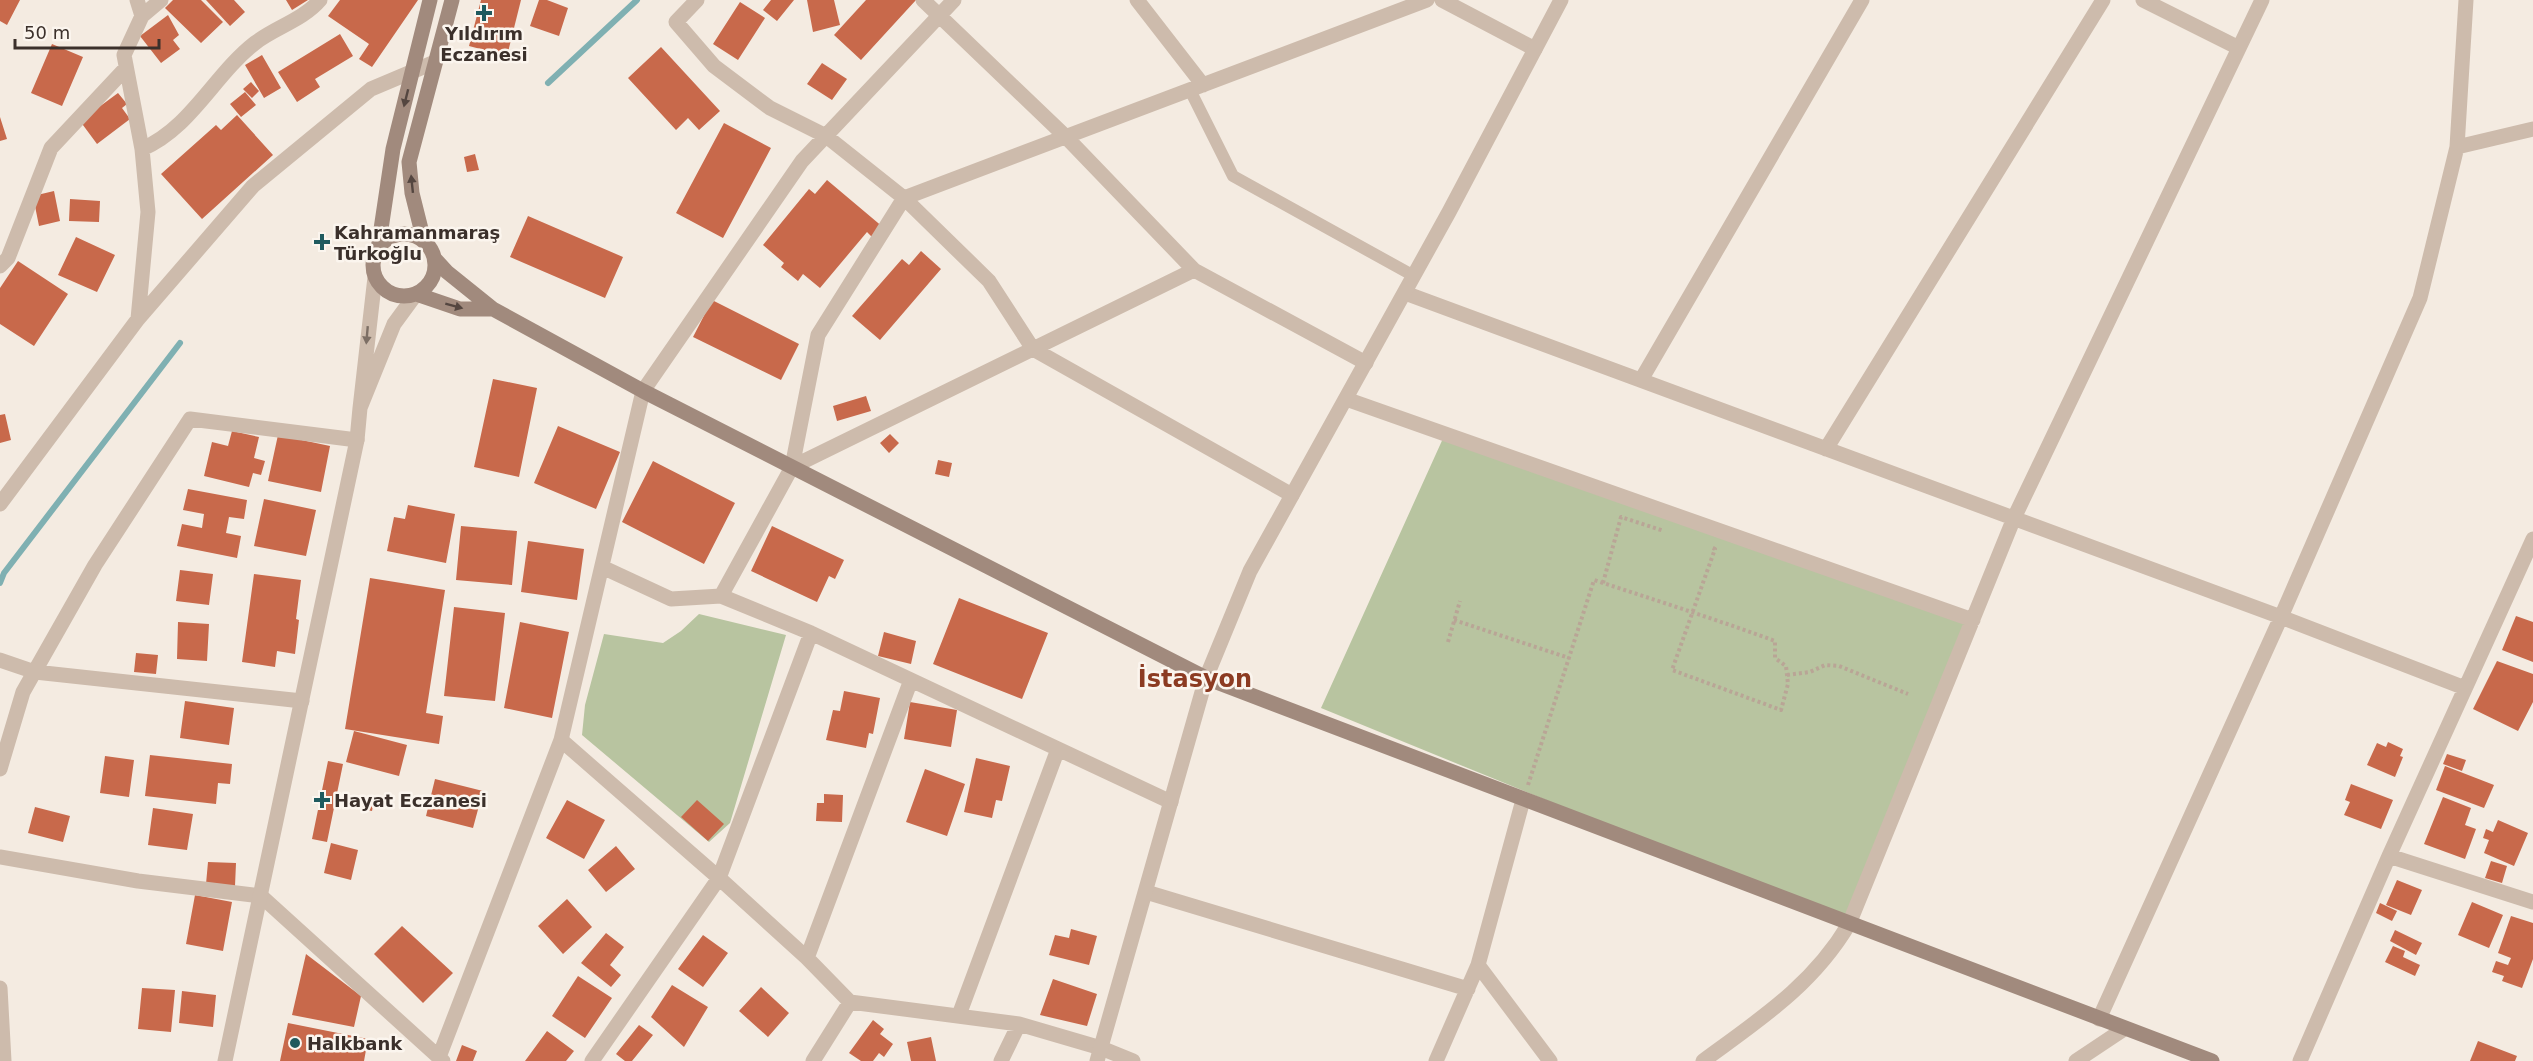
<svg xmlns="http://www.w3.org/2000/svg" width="2533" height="1061" font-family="'DejaVu Sans',sans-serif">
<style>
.green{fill:#b8c4a0}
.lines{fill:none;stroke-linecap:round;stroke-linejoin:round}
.stream{stroke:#7fb0b2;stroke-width:6}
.building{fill:#c8694b}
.path{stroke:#b9a596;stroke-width:4;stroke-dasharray:3 3;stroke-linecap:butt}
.service{stroke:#cdbbac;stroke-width:12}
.minor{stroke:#cdbbac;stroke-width:15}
.tertiary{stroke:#cdbbac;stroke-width:15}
.secondary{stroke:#a18a7d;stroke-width:15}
.oneway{fill:#544640}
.oneway2{fill:#7d6f65}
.poi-dot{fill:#1f5a5e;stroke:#fbf5ee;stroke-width:2}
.labels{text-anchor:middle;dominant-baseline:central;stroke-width:5;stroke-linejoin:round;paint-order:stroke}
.poi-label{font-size:18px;font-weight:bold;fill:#3b302b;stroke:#fbf5ee;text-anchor:start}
.district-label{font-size:24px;font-weight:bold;fill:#8c3b22;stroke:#fbf5ee}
</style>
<rect width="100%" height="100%" fill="#f4ebe1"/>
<path class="green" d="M1445,434L1973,620L1849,924L1321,708Z
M699,614L786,635L730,823L709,842L582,735L585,705L604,634L663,643L681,631Z"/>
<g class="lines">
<path class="stream" d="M548,83L637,0
M0,583L4,573L180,343"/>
</g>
<path class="building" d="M0,0H20L7,25L0,21Z
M173,0H201L223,22L201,43L165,8Z
M206,0H234L245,12L230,26Z
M286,0H308L292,10Z
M340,0H418L372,67L359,59L369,44L328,16Z
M481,0H521L507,56L469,46Z
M539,0H547L568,8L559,36L530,26Z
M771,0H794L777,21L763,10Z
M807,0H834L840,25L813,32Z
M866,0H916L861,60L834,35Z
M740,2L765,18L738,60L713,44Z
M168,15L179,35L173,40L180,49L161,63L140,36Z
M340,34L353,56L315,79L320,87L297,102L278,72Z
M52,44L83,57L62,106L31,93Z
M661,47L720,111L699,130L688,118L676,130L628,78Z
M262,55L281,88L264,98L245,65Z
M822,63L847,79L832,100L807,84Z
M251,82L259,91L252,98L243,89Z
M245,92L256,105L241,117L230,104Z
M118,93L127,104L122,108L130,119L97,144L80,121Z
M237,115L273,155L202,219L161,174L216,125L221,130Z
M0,117L7,139L0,141Z
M724,123L771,148L723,238L676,213Z
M475,154L479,170L467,172L464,157Z
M827,180L884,228L874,239L867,232L820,288L803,274L798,281L781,267L784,263L763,245L809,189L815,194Z
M54,191L60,221L39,226L33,196Z
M70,199L100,201L99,222L69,221Z
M528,216L623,257L605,298L510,257Z
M76,237L115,255L97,292L58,275Z
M921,251L941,269L880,340L852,316L902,259L909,265Z
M18,261L68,294L34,346L0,324V288Z
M712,300L799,344L781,380L693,337Z
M493,379L537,388L519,477L474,467Z
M866,396L871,411L837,421L833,406Z
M5,414L11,440L0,443V415Z
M558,426L620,452L596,509L534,483Z
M232,431L259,437L254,458L265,461L261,475L253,473L249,487L204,476L212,442L228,446Z
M890,434L899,443L889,453L880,443Z
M278,435L330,446L321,492L268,481Z
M938,460L952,463L949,477L935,474Z
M653,461L735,503L704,564L622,522Z
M188,489L247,500L244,519L229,517L226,533L241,536L237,558L177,546L182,524L202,528L204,514L183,510Z
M264,499L316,510L306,556L254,546Z
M408,505L455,514L446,563L387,551L394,517L405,519Z
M461,526L517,531L512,585L456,580Z
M772,526L844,560L835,579L829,576L817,602L751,571Z
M528,541L584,549L577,600L521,592Z
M180,570L213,574L209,605L176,601Z
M254,574L301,580L296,619L299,620L295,654L277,651L275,667L242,662Z
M370,578L445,590L426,713L443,716L439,744L345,729Z
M959,598L1048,633L1022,699L933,664Z
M454,607L505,613L495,701L444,696Z
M2516,616L2533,622V662L2502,650Z
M178,622L209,624L207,661L177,659Z
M520,622L569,632L552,718L504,708Z
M884,632L916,641L911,664L878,656Z
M136,653L158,655L156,674L134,672Z
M2497,661L2533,674V702L2518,731L2473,709Z
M844,691L880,698L873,734L869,733L866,748L826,740L833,710L840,711Z
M185,701L234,708L229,745L180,738Z
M910,702L957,710L951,747L904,739Z
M354,731L407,745L399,776L346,762Z
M2388,742L2403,749L2400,756L2403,757L2395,777L2367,765L2377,743L2386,747Z
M2447,754L2466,760L2462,771L2443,764Z
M150,755L232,764L230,784L218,783L216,804L145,796Z
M105,756L134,760L129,797L100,793Z
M976,758L1010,766L1002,801L996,800L992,818L964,812Z
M328,761L343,764L327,842L312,839Z
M2445,766L2494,785L2484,808L2436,790Z
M925,769L965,784L947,836L906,822Z
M435,779L483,791L473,828L426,816Z
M2351,784L2393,800L2381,829L2344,815L2350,802L2345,800Z
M824,794L843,795L842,822L816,821L817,803H824Z
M2443,797L2471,808L2465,825L2476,829L2465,859L2424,844Z
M363,798L374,800L372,811L361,809Z
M567,800L605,820L584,859L546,838Z
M697,800L724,824L708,841L681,817Z
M35,807L70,816L63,842L28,833Z
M153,808L193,814L187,850L148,845Z
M2498,820L2528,833L2514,866L2484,853L2489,840L2483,838L2486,829L2493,832Z
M331,843L358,850L351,880L324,873Z
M616,846L635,869L606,892L588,870Z
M2491,861L2507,866L2502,883L2485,878Z
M208,862L236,863L235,886L206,884Z
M2397,880L2422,890L2411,915L2386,905Z
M195,895L232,902L223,951L186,944Z
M567,899L592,927L563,954L538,926Z
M2472,902L2503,915L2489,948L2458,935Z
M2380,903L2397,911L2392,921L2376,913Z
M2511,916L2533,923V959L2522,988L2502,981L2504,976L2492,972L2496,961L2508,965L2511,958L2498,953Z
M402,926L453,973L423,1003L374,954Z
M1071,929L1097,936L1089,965L1049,955L1055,935L1069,938Z
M2395,930L2422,943L2416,955L2390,941Z
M606,933L624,947L610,965L621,975L611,987L581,963Z
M703,935L728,953L703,987L678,969Z
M2393,946L2405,951L2403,957L2420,965L2415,976L2385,962Z
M306,954L361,996L354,1027L292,1015Z
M578,976L612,998L585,1038L552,1016Z
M1053,979L1097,994L1087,1026L1040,1015Z
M672,985L708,1007L684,1047L651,1017Z
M761,987L789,1013L768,1037L739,1011Z
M142,988L175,990L171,1032L138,1029Z
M182,991L216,995L213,1027L179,1023Z
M873,1020L884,1029L880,1034L893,1044L884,1057L879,1053L873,1061H861L849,1053Z
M288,1023L368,1039L364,1061H280Z
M639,1025L653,1035L632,1061H625L616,1054Z
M547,1031L574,1051L566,1061H525Z
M931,1037L936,1061H911L907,1042Z
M2478,1041L2517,1056L2515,1061H2470Z
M462,1045L477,1051L473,1061H456Z"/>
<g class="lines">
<path class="path" d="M1603,583L1621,517L1664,531
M1454,620L1569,658
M1448,642L1460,601
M1787,675L1810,672L1825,665L1839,666L1908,694
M1528,785L1594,580C1655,600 1715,619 1775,641V658L1786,666L1788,684L1781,710L1672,670L1715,549L1711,547"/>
<path class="service" d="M1190,90L1233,176L1414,276"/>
<path class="minor" d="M137,0L142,16
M697,0L676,22L714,66L770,108L826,136L904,198L989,281L1033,349L1292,495
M923,0L1066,137L1194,270L1366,363
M1137,0L1203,85
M1442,0L1535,49
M2143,0L2239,48
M2457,147L2533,129
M142,149C191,128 214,75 255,43C276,27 303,20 320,0
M0,266L8,258L51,148L126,68
M1405,293L2281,617L2465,688
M138,319L148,212L142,149L124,55L142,16L161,0
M1641,380L1862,0
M1346,399L1973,620
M1826,449L2103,0
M792,467L1194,270
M0,504L138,319L253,186L371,89L435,62
M602,567L671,599L721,596L811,633L1171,802
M721,596L792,467L818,335L904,198L1427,0
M0,660L35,672L302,701
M561,740L719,878L807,958L850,1002L1019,1024L1101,1048L1133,1061
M0,769L23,692L95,565L190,419L357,440
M2389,856L2533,902
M0,857L138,881L261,896L443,1061
M1146,892L1468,989
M807,958L911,680
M1478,965L1550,1061
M0,988L4,1061
M959,1015L1058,749
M2099,1019L2281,617L2420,298L2457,147L2466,0
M439,1057L561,740L643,391L802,161L954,0
M592,1061L719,878L811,633
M813,1061L850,1002
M1001,1061L1019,1024
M1436,1061L1478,965L1523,800
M1703,1061C1760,1019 1812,986 1849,924L2014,518L2262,0
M2076,1061L2124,1029
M2300,1061L2389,856L2533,539"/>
<path class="tertiary" d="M375,277L360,408L394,324L416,294
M225,1061L357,440L360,408
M1097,1061L1206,678L1250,571L1449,212L1561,0"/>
<path class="secondary" d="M373 265a31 31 0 1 1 62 0a31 31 0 1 1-62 0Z
M424,241L412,193L409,162L452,0
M378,249L393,149L430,0
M435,259L447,272L493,309L643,391L1206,678L2212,1061
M416,294L460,309H493"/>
</g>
<defs><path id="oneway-solid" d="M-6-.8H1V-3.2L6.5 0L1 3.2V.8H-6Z" transform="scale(1.5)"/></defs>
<g class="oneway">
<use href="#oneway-solid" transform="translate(406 98) rotate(104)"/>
<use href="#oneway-solid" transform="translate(412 184) rotate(-96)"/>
<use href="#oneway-solid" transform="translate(454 306) rotate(15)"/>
</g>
<use class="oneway2" href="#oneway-solid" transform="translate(367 335) rotate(95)"/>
<g class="poi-dot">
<path d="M481 4h6v6h6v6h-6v6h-6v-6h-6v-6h6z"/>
<path d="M319 233h6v6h6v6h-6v6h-6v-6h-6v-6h6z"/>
<path d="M319 791h6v6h6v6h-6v6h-6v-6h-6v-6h6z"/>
<circle cx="295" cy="1043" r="6"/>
</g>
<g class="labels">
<g class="poi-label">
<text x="484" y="33" text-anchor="middle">Yıldırım<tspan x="484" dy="21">Eczanesi</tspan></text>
<text x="334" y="232">Kahramanmaraş<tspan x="334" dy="21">Türkoğlu</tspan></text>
<text x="334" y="800">Hayat Eczanesi</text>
<text x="307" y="1043">Halkbank</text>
</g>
<g class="district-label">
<text x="1195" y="679">İstasyon</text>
</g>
</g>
<path d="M15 39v9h144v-9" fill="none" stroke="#3b302b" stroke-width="3"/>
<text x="24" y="39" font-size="18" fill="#3b302b" stroke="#fbf5ee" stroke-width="4.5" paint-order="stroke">50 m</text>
</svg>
